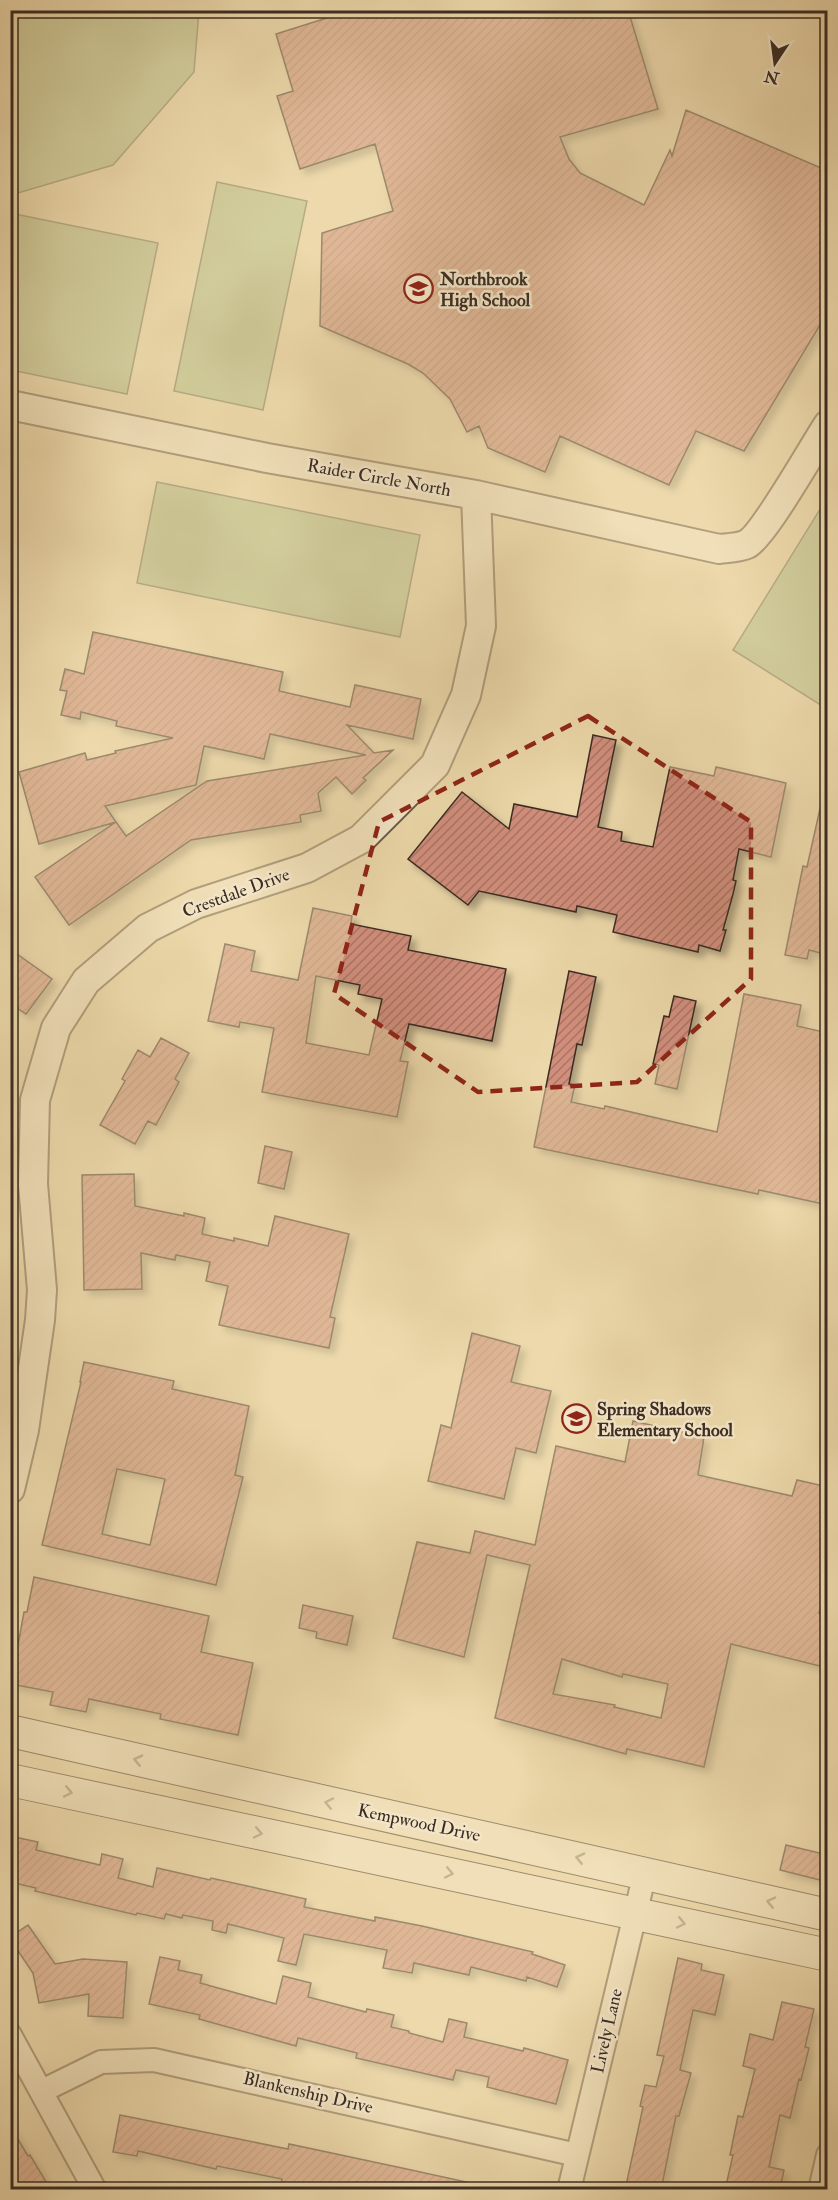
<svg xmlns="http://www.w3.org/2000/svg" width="838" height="2200" font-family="'IM FELL Double Pica',serif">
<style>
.green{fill:#b3c08d;stroke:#777658;stroke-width:1.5}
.building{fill:url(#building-hatch);stroke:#3b2c23;stroke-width:1.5;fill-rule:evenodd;filter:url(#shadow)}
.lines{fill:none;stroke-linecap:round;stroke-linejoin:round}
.minor-casing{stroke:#685745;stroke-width:26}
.tertiary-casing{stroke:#685745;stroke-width:32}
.secondary-casing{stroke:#3b2c23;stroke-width:34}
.minor{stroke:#f3e6c8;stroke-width:22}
.tertiary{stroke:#f3e6c8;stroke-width:28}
.secondary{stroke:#f3e6c8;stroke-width:32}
.oneway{stroke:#978976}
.marked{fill:none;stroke:#8f2418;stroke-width:4.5;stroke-dasharray:12 8;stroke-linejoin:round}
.labels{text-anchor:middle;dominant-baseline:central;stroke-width:5;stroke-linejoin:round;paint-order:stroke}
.poi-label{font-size:18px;font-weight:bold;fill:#3b2c23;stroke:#f3e6c8;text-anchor:start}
.street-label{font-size:18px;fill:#3b2c23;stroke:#f3e6c8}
</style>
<defs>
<pattern id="building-hatch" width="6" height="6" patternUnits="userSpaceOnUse" patternTransform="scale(1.5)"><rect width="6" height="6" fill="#d18e7c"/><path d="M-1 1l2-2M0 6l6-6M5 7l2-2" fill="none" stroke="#ab7465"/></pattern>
<filter id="shadow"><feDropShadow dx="5.5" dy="5.5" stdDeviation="3" flood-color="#0004"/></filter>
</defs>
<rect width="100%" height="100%" fill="#edd9ab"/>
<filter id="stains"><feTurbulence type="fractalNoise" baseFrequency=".00333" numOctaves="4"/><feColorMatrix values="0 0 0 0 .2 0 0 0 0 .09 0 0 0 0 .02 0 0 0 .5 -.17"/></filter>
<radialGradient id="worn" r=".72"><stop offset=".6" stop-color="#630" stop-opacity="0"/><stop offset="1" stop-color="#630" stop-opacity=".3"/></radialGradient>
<path class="green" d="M11,10L199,11L194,72L113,165L11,195Z
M217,182L307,201L263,410L174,391Z
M10,213L158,243L127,394L11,370Z
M157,482L420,535L400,637L137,583Z
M827,498L828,709H827L733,650Z"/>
<path class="building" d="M352,10H628L658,109L560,137L569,159L580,173L644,205L670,150L672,156L686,110L828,171V307L820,325L744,451L696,431L669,485L560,436L545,472L488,448L479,426L467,432L450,399L423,373L408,364L320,326L322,233L393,211L375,144L300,169L277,96L293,91L276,34Z
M93,632L283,672L279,691L350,707L355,685L421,699L413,739L347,725L374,753L393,750L363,778L366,780L352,794L336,777L318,793L321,811L300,815L301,822L191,840L69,925L35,877L116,822L126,836L207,781L366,755L270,734L264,759L204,746L196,785L105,806L116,822L39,844L19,772L85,753L87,760L116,753L115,751L173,738L116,726L117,721L81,712L80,719L61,715L67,691L60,690L65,669L84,674Z
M593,735L616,740L598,827L622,832L621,841L653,847L670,767L714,776L716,767L786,783L771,857L739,849L733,880L736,881L733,894L723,930H726L720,951L699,945L698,952L613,932L617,915L577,906L576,912L479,891L468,905L408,859L462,792L509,829L514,804L577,817Z
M821,804L828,805V955L809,950L807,959L785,955L803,866L807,867Z
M313,908L352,916L351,924L411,936L408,950L506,969L492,1041L409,1024L400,1061L408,1062L397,1117L262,1092L274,1028L240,1022L239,1027L208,1021L225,944L255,951L251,971L298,980ZM316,976L360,985L358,994L382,999L369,1055L306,1043Z
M10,949L52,979L26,1014L10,1003Z
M569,971L596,977L582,1045L577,1044L569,1084L575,1085L571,1102L604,1109L605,1106L717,1132L744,994L801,1005L797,1026L828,1033V1205L759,1190L758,1194L534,1147Z
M674,996L696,1001L677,1089L655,1084L659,1065L653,1064L664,1016L669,1017Z
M161,1038L189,1053L175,1079L179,1082L156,1125L148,1121L135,1144L100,1125L125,1081L122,1079L138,1050L150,1057Z
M265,1146L292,1152L284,1189L258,1183Z
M134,1174L135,1206L184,1216V1213L205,1218L202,1234L234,1241V1238L268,1246L275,1216L349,1234L330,1317L335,1318L329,1348L219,1325L228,1286L206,1281L210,1262L176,1255L175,1260L141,1253L142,1289L84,1290L82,1175Z
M472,1333L520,1346L511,1382L551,1391L536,1453L516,1448L504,1499L428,1481L441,1425L451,1428Z
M84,1362L174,1381L172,1389L249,1406L235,1475L243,1477L216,1585L42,1545L81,1382H80ZM117,1469L165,1479L150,1545L102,1534Z
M633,1421L704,1437L698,1475L792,1496L797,1480L828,1487V1574L819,1613L828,1614V1668L731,1644L704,1767L627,1749L626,1754L495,1718L530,1565L487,1555L464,1657L393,1638L417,1542L470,1553L475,1531L535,1545L556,1446L625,1462ZM562,1659L622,1677L623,1674L668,1684L661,1718L614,1707L615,1705L553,1694Z
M34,1577L209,1616L201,1652L253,1663L238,1735L160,1719L161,1714L89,1699L86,1712L50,1705L53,1692L11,1684L24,1612H27Z
M303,1605L353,1616L347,1645L316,1638L317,1632L299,1628Z
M10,1836L38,1842L36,1850L100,1865L102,1854L123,1859L118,1878L153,1887L157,1868L210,1880L211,1878L306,1899L304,1907L375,1921V1917L422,1926L533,1952L532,1954L565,1965L557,1987L527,1977L526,1981L471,1967L469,1975L414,1963L412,1973L383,1968L387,1950L304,1934L296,1965L278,1961L284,1938L228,1924L226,1933L212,1930L213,1921L183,1915L182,1918L166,1914L164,1919L137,1913L136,1915L35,1891L36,1888L10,1882Z
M786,1845L828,1855V1882L780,1870Z
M28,1925L55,1964L83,1959L127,1962L123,2018L88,2016L89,1994L39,2003L33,1973L10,1939V1937Z
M160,1957L180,1961L178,1970L202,1975L200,1983L276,2004L283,1976L311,1983L308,1997L366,2012L367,2009L394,2015L391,2027L409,2031V2033L443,2042L449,2019L467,2023L464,2037L523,2051L524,2048L568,2060L556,2104L487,2087L489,2077L456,2070L453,2080L356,2058L357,2053L298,2038L296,2046L199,2019L200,2015L149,2004Z
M678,1958L702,1964L701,1970L724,1975L715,2015L693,2010L680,2070L691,2073L679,2116H676L661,2190H625L643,2107L640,2106L645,2085L656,2087L664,2056L657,2055Z
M782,2002L814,2009L805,2047L809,2048L801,2080L799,2079L790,2118L780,2115L769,2167L784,2170L780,2189L768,2186L767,2190H725L733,2155H730L738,2116L743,2117L755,2069L743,2066L750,2034L773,2040Z
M120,2115L288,2149L289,2144L402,2168L471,2183L470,2190H339L319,2186V2189L306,2186L305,2190H280L282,2179L217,2166L216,2169L138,2151L137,2156L113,2152Z
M10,2126L28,2156L30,2155L51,2190H10Z"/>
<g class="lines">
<defs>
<path id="minor" d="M10,2035L95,2190
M42,2091L101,2062L154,2060L577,2155
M569,2190L645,1873
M820,2190L828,2155"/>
<path id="tertiary" d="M10,405L267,458L476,495L719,549C727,548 739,548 747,544C764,535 814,446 828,425
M10,1489L24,1430L40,1320L42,1290L33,1184L35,1100L56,1028L86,981L148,928L196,904L307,868L361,839L435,765L466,695L481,626L476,495"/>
<path id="secondary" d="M10,1731L828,1915
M10,1780L828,1955"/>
</defs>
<use href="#minor" class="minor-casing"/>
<use href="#tertiary" class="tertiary-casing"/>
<use href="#secondary" class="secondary-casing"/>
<use href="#minor" class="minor"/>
<use href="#tertiary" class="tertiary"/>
<use href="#secondary" class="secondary"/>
</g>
<defs><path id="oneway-chevron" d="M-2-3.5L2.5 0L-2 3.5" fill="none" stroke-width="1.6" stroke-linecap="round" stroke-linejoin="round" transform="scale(1.5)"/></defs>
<g class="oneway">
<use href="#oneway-chevron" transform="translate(138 1760) rotate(-167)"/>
<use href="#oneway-chevron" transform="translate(68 1792) rotate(12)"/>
<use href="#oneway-chevron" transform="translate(329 1803) rotate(-168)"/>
<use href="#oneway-chevron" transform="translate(258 1833) rotate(12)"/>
<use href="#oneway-chevron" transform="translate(580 1858) rotate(-167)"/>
<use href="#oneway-chevron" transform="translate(449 1873) rotate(12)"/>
<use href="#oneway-chevron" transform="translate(771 1902) rotate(-167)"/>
<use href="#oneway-chevron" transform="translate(681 1923) rotate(12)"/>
</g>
<path d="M0 0H838V2200H0ZM588,716L751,822V979L637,1082L478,1092L334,994L379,822Z" fill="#edd9ab" fill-opacity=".55" fill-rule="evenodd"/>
<path class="marked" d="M588,716L751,822V979L637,1082L478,1092L334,994L379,822Z"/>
<defs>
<symbol id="school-ring" viewBox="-11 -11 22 22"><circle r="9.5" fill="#f3e6c8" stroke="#8f2418" stroke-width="1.5"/><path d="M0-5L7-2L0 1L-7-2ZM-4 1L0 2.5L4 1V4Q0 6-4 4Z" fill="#8f2418"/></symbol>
</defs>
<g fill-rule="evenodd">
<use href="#school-ring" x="402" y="272" width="33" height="33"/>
<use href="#school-ring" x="560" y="1402" width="33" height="33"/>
</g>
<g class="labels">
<g class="poi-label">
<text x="440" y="279">Northbrook<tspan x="440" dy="21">High School</tspan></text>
<text x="597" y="1409">Spring Shadows<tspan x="597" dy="21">Elementary School</tspan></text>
</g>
<g class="street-label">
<text transform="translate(379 478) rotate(10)">Raider Circle North</text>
<text transform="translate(236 893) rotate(-20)">Crestdale Drive</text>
<text transform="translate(419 1823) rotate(12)">Kempwood Drive</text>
<text transform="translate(607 2031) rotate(-77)">Lively Lane</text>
<text transform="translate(308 2093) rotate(13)">Blankenship Drive</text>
</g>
</g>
<rect width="838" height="2200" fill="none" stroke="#edd9ab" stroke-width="36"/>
<rect x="12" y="12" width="814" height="2176" fill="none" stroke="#3b2c23" stroke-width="3"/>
<rect x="18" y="18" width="802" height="2164" fill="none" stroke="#3b2c23" stroke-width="1.5"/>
<g transform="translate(775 63) rotate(193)" stroke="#f3e6c8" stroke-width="4.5" paint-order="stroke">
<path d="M0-4.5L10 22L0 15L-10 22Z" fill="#3b2c23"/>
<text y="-9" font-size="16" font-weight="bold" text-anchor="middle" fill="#3b2c23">N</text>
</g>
<rect width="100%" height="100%" filter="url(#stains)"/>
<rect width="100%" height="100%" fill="url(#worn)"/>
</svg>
